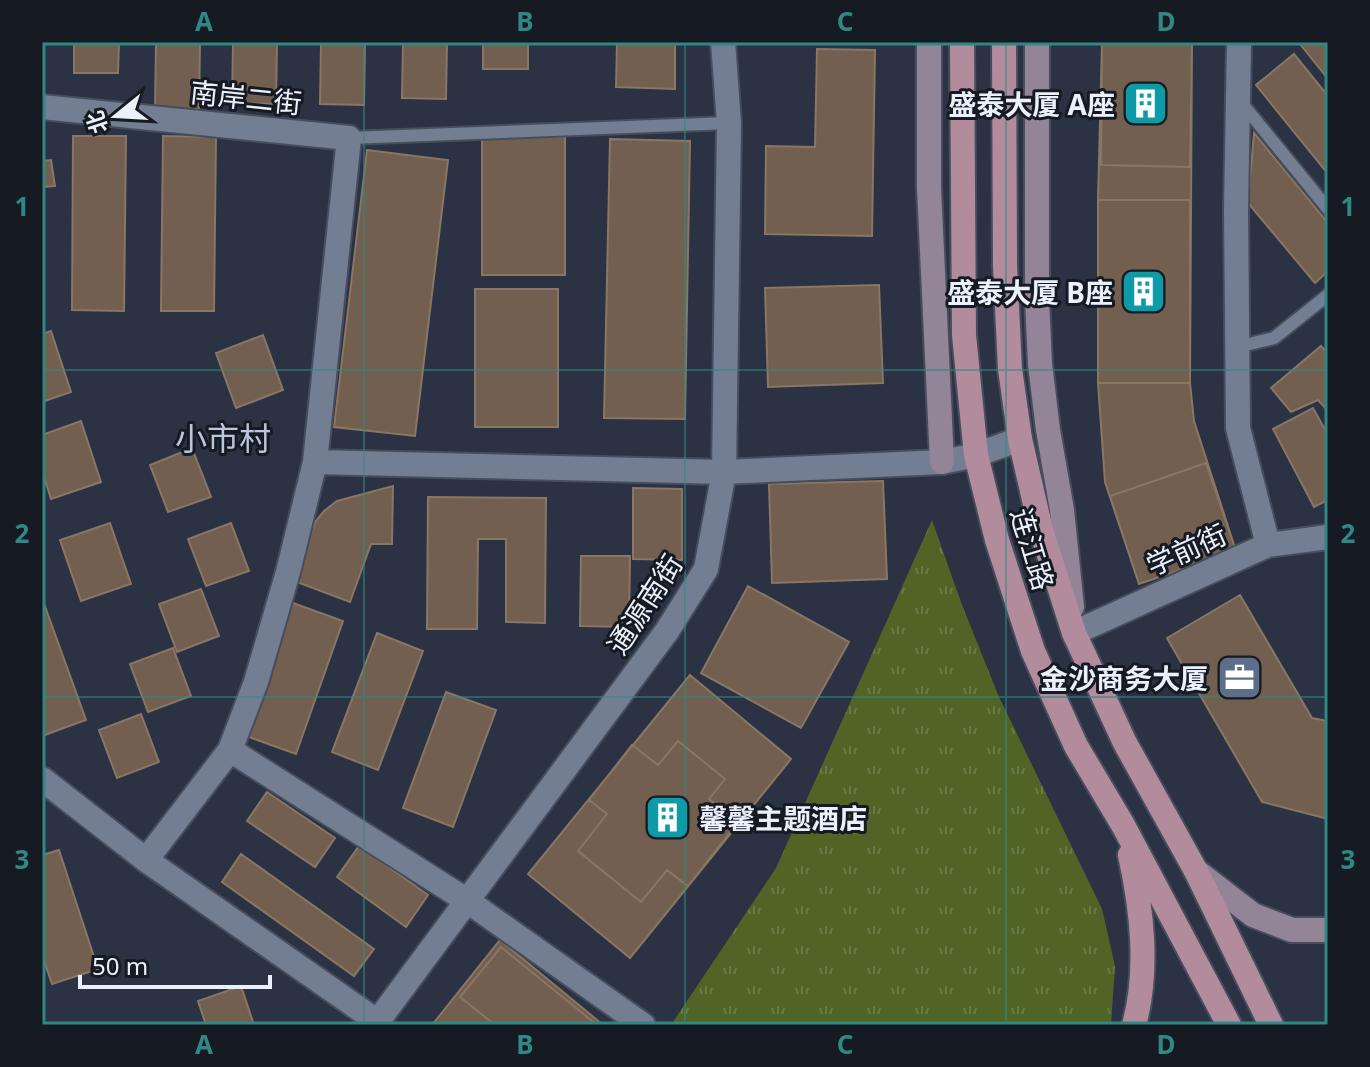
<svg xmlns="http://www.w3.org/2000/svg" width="1370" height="1067" font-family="'Noto Sans','Noto Sans SC',sans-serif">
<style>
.grass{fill:url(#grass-tufts)}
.building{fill:#725f4f;stroke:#897664;stroke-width:2}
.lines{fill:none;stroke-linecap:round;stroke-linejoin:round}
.lane-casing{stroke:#464d5c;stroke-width:16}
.street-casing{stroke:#464d5c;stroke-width:28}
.secondary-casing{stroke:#464d5c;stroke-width:28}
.primary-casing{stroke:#464d5c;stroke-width:28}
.lane{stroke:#747e93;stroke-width:12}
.street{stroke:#747e93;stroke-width:24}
.secondary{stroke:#938498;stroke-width:24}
.primary{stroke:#b28b9d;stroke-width:24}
.grid{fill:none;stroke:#308883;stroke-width:2;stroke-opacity:0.55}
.labels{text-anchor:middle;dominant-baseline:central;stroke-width:6;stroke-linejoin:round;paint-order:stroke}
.street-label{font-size:28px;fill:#eaf0fc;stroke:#161a22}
.poi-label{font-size:28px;font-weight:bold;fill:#eaf0fc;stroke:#161a22;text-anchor:end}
.quarter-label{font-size:32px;fill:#bbc6dd;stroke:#161a22}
.neatline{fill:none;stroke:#308883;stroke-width:3}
.grid-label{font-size:26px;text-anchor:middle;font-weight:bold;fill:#308883}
</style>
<defs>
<pattern id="grass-tufts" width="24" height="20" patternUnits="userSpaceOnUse" patternTransform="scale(2)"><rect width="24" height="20" fill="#506525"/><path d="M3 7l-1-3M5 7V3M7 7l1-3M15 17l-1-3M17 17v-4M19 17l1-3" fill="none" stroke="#697b46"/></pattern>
</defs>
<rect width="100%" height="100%" fill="#2a3244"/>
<path class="grass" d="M932,520L962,605L999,697L1102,909L1115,966L1111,1025H671L776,868Z"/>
<path class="building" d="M74,42H119L118,73H74Z
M156,42H200L199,110H155Z
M233,42H277L276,104L232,103Z
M321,42H365L364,105L320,104Z
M403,42H447L446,99L402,98Z
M483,42H528V69H483Z
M617,42H675V89L616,87Z
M1102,42H1192L1190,167L1101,165Z
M1102,42H1192L1190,383L1194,421L1236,551L1139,584L1105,482L1098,383V200Z
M1303,42H1328V79L1300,44Z
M817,49L875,50L872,236L765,234L766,146L815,147Z
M1294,54L1328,96V174L1256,85Z
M1254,133L1328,223V271L1315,283L1248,203Z
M73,136H126L124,311L72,310Z
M163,136L216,137L214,311H161Z
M482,137H565V275H482Z
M610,139L690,141L685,419L604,418Z
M367,150L448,160L415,436L334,427Z
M51,160L55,186L42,187V161Z
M1098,200H1190V383H1098Z
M879,285L883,383L768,387L765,288Z
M475,289H558V427H475Z
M51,331L71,392L42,402V334Z
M263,335L283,390L236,408L216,353Z
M1321,346L1328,354V411L1318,400L1291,412L1271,388Z
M1313,408L1328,435V500L1314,507L1273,429Z
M81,421L101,482L51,499L42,470V435Z
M192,448L211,497L168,512L150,465Z
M1206,463L1236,551L1139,584L1110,496Z
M883,481L887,579L772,583L769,484Z
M393,486L392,544H371L350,602L294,581L315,522L324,511L337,501Z
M633,488L682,489V560L633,559Z
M428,497L546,498L545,623L506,622V539H478L477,629H427Z
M110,523L131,584L81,601L60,540Z
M231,523L249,571L206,586L188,539Z
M581,556H630L629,627L580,626Z
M748,586L849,642L801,728L701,673Z
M201,589L219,636L177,652L159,604Z
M1240,595L1312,718L1328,721V819L1262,802L1167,638Z
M42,598L86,720L42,736Z
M293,603L343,621L296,754L246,736Z
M377,633L423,651L378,770L332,752Z
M173,648L191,696L148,712L130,664Z
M690,675L791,759L630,958L528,874Z
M446,692L496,710L453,827L403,808Z
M141,714L159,762L117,778L99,730Z
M678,741L725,779L709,799L738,822L688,886L667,870L641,902L578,851L607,814L589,800L632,745L658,765Z
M267,792L335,838L315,867L247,821Z
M359,846L428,895L406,927L337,877Z
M59,850L98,969L52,984L42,955V855Z
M241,854L374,949L354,976L222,882Z
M500,940L602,1024L601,1025H432Z
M501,947L597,1025H495L460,997Z
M241,986L254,1025H206L198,1001Z"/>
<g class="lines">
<defs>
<path id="lane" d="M1240,101L1328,209
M349,138L729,123
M1237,347L1274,338L1328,295"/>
<path id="street" d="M1239,42L1236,209L1238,428L1268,545
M42,107L349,138L315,462L288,572L256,682L230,750L146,860
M315,462L724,472L942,462L976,455L1020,439
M1074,633L1268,545L1328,537
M230,750L466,900L643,1025
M42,779L146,860L378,1022
M375,1025L667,631L706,569L724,472L729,123L723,42"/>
<path id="secondary" d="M929,42V188L942,462
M1037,42V299L1040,364L1048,430L1062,510L1072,607
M1196,871L1253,915L1292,930H1328"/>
<path id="primary" d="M962,42L964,335L976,455L997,540L1033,651L1076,746L1123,825L1229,1025
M1004,42L1005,266L1010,369L1020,439L1041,530L1074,633L1125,743L1196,871L1271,1025
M1130,855C1142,910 1149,970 1134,1025"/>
</defs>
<use href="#lane" class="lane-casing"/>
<use href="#street" class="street-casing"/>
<use href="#secondary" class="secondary-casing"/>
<use href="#primary" class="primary-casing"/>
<use href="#lane" class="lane"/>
<use href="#street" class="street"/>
<use href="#secondary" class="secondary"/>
<use href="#primary" class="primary"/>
</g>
<path class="grid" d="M364,42V1025M685,42V1025M1006,42V1025M42,370H1328M42,697H1328"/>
<defs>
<symbol id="building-square" viewBox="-11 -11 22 22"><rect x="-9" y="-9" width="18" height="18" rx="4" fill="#0f9aa8" stroke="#161a22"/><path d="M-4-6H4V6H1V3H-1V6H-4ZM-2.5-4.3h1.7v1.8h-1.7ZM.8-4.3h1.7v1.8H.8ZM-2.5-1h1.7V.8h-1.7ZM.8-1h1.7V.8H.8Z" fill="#fff"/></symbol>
<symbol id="office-square" viewBox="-11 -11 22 22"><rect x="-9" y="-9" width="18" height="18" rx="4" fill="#5c6f8a" stroke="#161a22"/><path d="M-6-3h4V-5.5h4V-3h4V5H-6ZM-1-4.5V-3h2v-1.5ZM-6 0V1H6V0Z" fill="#fff"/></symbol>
</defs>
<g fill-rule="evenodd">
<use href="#building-square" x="1120" y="78" width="51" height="51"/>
<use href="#building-square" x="1118" y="266" width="51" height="51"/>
<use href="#office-square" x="1214" y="652" width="51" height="51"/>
<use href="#building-square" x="642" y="792" width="51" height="51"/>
</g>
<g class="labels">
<g class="street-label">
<text transform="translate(246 97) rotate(6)">南岸二街</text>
<text transform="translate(1033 549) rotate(73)">连江路</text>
<text transform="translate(1186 549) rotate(-24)">学前街</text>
<text transform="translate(644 604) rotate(-57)">通源南街</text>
</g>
<g class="poi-label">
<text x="1115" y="104">盛泰大厦 A座</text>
<text x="1113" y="292">盛泰大厦 B座</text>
<text x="1208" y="678">金沙商务大厦</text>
<text x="699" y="818" text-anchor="start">馨馨主题酒店</text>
</g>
<g class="quarter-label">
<text x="223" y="437">小市村</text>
</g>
</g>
<rect width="1370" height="1067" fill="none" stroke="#161a22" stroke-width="88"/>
<g transform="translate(116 116) rotate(252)" stroke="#161a22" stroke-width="6" paint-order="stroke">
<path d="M0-6L14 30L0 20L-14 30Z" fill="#eaf0fc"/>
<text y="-12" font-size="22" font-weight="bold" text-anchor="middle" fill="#eaf0fc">北</text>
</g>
<path d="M80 975v12h190v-12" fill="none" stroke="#eaf0fc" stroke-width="4"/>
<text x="92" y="975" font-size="24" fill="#eaf0fc" stroke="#161a22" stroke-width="6" paint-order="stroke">50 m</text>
<rect x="44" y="44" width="1282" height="979" class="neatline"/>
<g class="grid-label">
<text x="204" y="31">A</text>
<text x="525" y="31">B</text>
<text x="845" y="31">C</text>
<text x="1166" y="31">D</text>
<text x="22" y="216">1</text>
<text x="1348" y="216">1</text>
<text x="22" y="543">2</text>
<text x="1348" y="543">2</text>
<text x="22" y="869">3</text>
<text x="1348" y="869">3</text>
<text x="204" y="1054">A</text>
<text x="525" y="1054">B</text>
<text x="845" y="1054">C</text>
<text x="1166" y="1054">D</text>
</g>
</svg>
